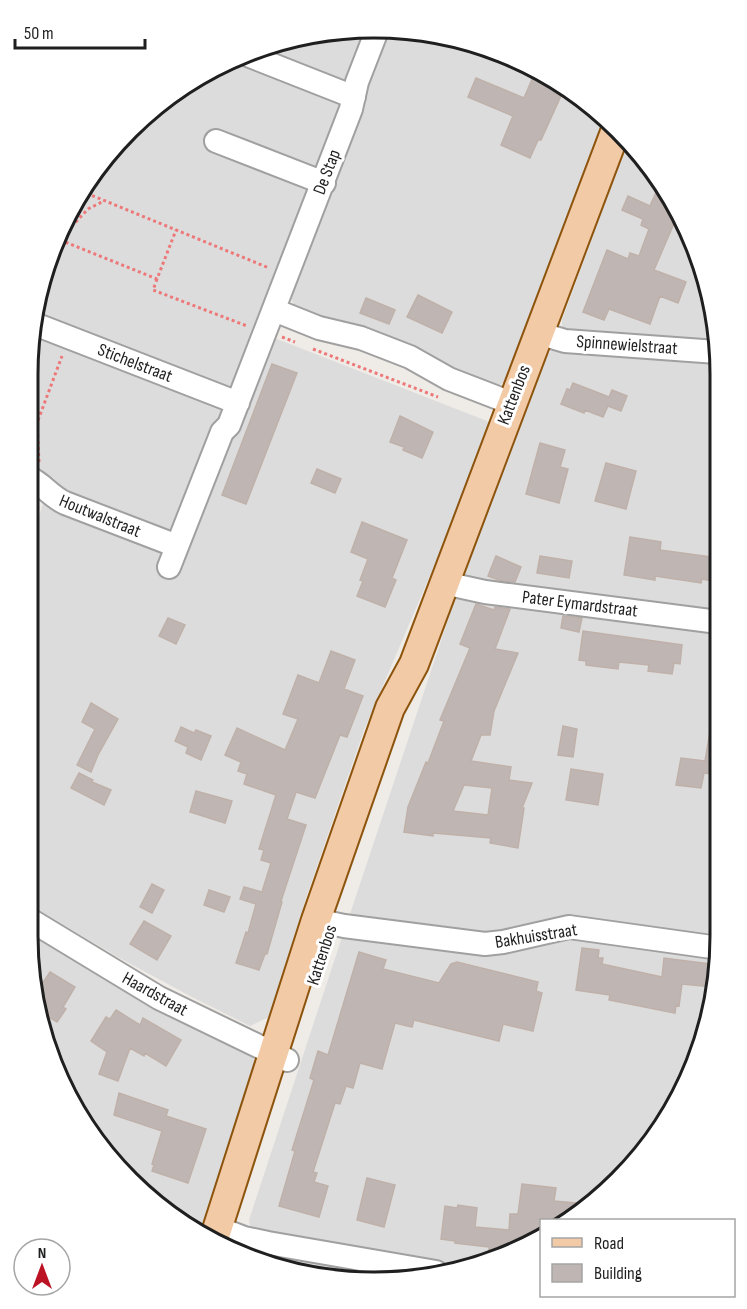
<svg xmlns="http://www.w3.org/2000/svg" width="747" height="1309" font-family="'Sofia Sans Condensed',sans-serif">
<style>
.residential{fill:#dddcdc}
.building{fill:#bfb6b3;stroke:#bfb1a9;stroke-width:1.5;fill-rule:evenodd}
.lines{fill:none;stroke-linecap:round;stroke-linejoin:round}
.minor-casing{stroke:#a0a0a0;stroke-width:26}
.major-casing{stroke:#8c540d;stroke-width:32}
.path{stroke:#ed7879;stroke-width:3;stroke-dasharray:3 3;stroke-linecap:butt}
.minor{stroke:#fff;stroke-width:22}
.major{stroke:#f3caa6;stroke-width:28}
.labels{text-anchor:middle;dominant-baseline:central;stroke-width:6;stroke-linejoin:round;paint-order:stroke}
.street-label{font-size:18px;fill:#1f1f1f;stroke:#fff}
.rim{fill:none;stroke:#1f1f1f;stroke-width:3}
</style>
<rect width="100%" height="100%" fill="#efebe6"/>
<path class="residential" d="M419,30L547,74L604,117L505,382L499,385L495,386L451,372L453,367L323,316L321,321L295,307L290,296L370,80L366,78L384,32Z
M369,33L350,84L260,51L284,39Z
M241,60L342,102L232,390L34,315L39,283L74,200L163,98Z
M628,141L662,181L701,262L717,329V342L568,332L562,327V320Z
M31,331L218,404L225,411L179,522L172,528L167,531L64,497L28,472V351Z
M277,339L487,421L489,425L448,533L364,730L306,898L269,1017L250,1026L190,996L116,956L27,903V552L44,501L164,551L269,340Z
M565,349L717,359L718,614L469,580L463,574L541,361L551,351Z
M456,596L718,630L719,936L579,917L492,934L349,917Z
M27,930L249,1051L254,1060L255,1070L201,1233L181,1223L98,1146L45,1047Z
M343,934L572,936L719,958L702,1047L673,1109L602,1196L563,1220H542L541,1234L506,1256L457,1267L275,1236L253,1229L250,1225L249,1220Z
M240,1246L417,1276L396,1281L284,1270L238,1250Z"/>
<path class="building" d="M536,70L547,74L565,87L541,140H538L530,158L501,145L513,116L468,97L476,78L524,98Z
M661,181L678,214L654,270L686,282L678,303L660,296L650,324L609,309L604,320L583,312L607,250L628,259L630,253L639,256L649,229L641,225L643,219L622,210L628,196L650,206Z
M418,295L452,312L442,333L407,317Z
M366,298L395,310L389,324L360,313Z
M272,364L297,373L246,504L222,495Z
M573,383L609,397L612,390L627,396L621,411L608,406L603,417L585,410L584,413L561,404L567,389L570,390Z
M400,416L433,432L422,458L403,450L404,447L390,442Z
M540,443L565,450L560,467L568,469L559,503L526,494Z
M606,463L636,471L626,509L595,501Z
M317,469L341,479L335,493L311,483Z
M362,522L407,540L392,578L396,580L385,607L357,596L363,581L360,580L368,559L351,552Z
M630,537L661,542L660,550L718,558V582L702,579L701,583L655,576V580L624,575Z
M496,556L521,567L515,582L499,580L488,576Z
M540,556L572,561L569,578L537,573Z
M476,604L494,610L495,607L510,609L495,649L518,653L494,711L490,735H481L471,761L511,767L509,780L532,783L522,808H524L518,848L490,843L491,838L433,833V836L404,832L408,807L426,762L428,763L444,721L440,720L470,648L460,644ZM464,785L492,788L488,815L453,811Z
M563,616L582,618L579,632L561,628Z
M168,618L185,625L176,644L159,636Z
M583,631L682,645L680,664L674,663L672,674L648,671L649,665L619,662L618,669L586,665V661L579,660Z
M331,651L355,660L344,689L363,696L347,737L340,735L315,798L296,792L287,819L306,825L281,901L282,902L267,954H265L259,970L236,963L246,932L248,933L256,904L240,899L244,887L262,892L271,863L261,860L264,850L259,849L276,795L244,784L247,774L238,771L241,762L225,755L237,728L285,750L298,719L283,714L298,675L319,683Z
M91,703L118,719L98,755L91,772L77,765L95,729L82,722Z
M563,726L577,729L573,757L558,755Z
M711,726H718L719,775L704,773L701,788L676,785L681,758L705,761Z
M181,727L194,733L196,730L211,736L201,760L186,753L188,747L175,741Z
M571,769L603,774L598,805L566,800Z
M79,773L93,780L92,782L111,790L104,805L71,788Z
M196,791L232,801L225,823L190,812Z
M152,884L164,890L152,913L140,907Z
M209,890L230,897L224,912L204,905Z
M144,921L171,936L157,960L130,944Z
M582,948L599,950L598,958H603L602,964L662,977L664,958L718,965L713,987L682,984L679,1006L676,1005L675,1013L609,1000L610,995L576,990Z
M359,952L386,960L383,969L439,983L451,964L457,962L538,982L536,991L542,993L533,1031L503,1024L499,1041L414,1020L412,1027L395,1023L382,1069L360,1063L353,1088L346,1086L340,1104L335,1103L313,1172L317,1173L314,1182L328,1186L319,1217L279,1206L295,1151L292,1150L314,1080L310,1078L318,1051L328,1055Z
M50,972L75,987L63,1007L66,1009L57,1022L39,1011L44,1003L37,999L36,993Z
M116,1010L140,1025L143,1018L181,1040L166,1066L145,1053L144,1056L130,1048L118,1081L99,1074L107,1052L91,1041L106,1017L110,1019Z
M119,1093L168,1110L166,1116L206,1129L188,1183L152,1171L154,1165L152,1164L162,1131L114,1115Z
M367,1178L395,1185L384,1227L357,1220Z
M522,1184L556,1188L554,1201L589,1204L563,1221H542V1234L512,1252L489,1250V1247L455,1243V1241L441,1239L445,1206L457,1208L458,1205L477,1208L475,1227L509,1230L510,1214H518Z"/>
<g class="lines">
<defs>
<path id="minor" d="M250,56L354,97
M216,141L324,183
M274,310L319,328L361,338L410,357L449,379L511,403
M32,323L238,403
M538,333L565,341L717,352
M28,477C42,483 50,496 65,503L177,546
M169,567L222,432L229,425L351,109L357,82L376,33
M444,583L485,592L718,622
M27,918L159,998L287,1060
M316,920L344,926L485,944L503,942L569,927L719,948
M218,1228L244,1238L268,1243L436,1272"/>
<path id="major" d="M214,1239L316,920L390,708L414,664L617,127"/>
</defs>
<use href="#minor" class="minor-casing"/>
<use href="#major" class="major-casing"/>
<path class="path" d="M81,191L269,268
M60,240L157,279L176,230
M55,244L88,209L104,201
M157,279L153,290L247,326
M282,337L295,342
M313,349L438,397
M39,462L37,423L62,356
M27,543L38,507"/>
<use href="#minor" class="minor"/>
<use href="#major" class="major"/>
</g>
<g class="labels">
<g class="street-label">
<text transform="translate(327 172) rotate(-69)">De Stap</text>
<text transform="translate(627 345) rotate(4)">Spinnewielstraat</text>
<text transform="translate(135 363) rotate(21)">Stichelstraat</text>
<text transform="translate(514 395) rotate(-69)">Kattenbos</text>
<text transform="translate(100 516) rotate(22)">Houtwalstraat</text>
<text transform="translate(580 604) rotate(7)">Pater Eymardstraat</text>
<text transform="translate(536 936) rotate(-9)">Bakhuisstraat</text>
<text transform="translate(322 955) rotate(-72)">Kattenbos</text>
<text transform="translate(155 994) rotate(29)">Haardstraat</text>
</g>
</g>
<path d="M0 0H747V1309H0ZM374 38H374A336 336 0 0 1 710 374V936A336 336 0 0 1 374 1272H374A336 336 0 0 1 38 936V374A336 336 0 0 1 374 38Z" fill="#fff" fill-rule="evenodd"/>
<path class="rim" d="M374 38H374A336 336 0 0 1 710 374V936A336 336 0 0 1 374 1272H374A336 336 0 0 1 38 936V374A336 336 0 0 1 374 38Z"/>
<rect x="540" y="1219" width="195" height="78" fill="#ffffff" stroke="#a5a5a5" stroke-width="1.5"/>
<rect x="552" y="1238" width="30" height="9" fill="#f3caa6" stroke="#a5a5a5" stroke-width="1.5"/>
<text x="594" y="1249" font-size="18" fill="#1f1f1f">Road</text>
<rect x="552" y="1264" width="30" height="18" fill="#bfb6b3" stroke="#a5a5a5" stroke-width="1.5"/>
<text x="594" y="1279" font-size="18" fill="#1f1f1f">Building</text>
<g transform="translate(42 1267)"><circle r="28" fill="#ffffff" stroke="#a5a5a5" stroke-width="1.5"/>
<path d="M0-4.5L10 22L0 15L-10 22Z" fill="#bb1224"/>
<text y="-9" font-size="16" font-weight="bold" text-anchor="middle" fill="#1f1f1f">N</text>
</g>
<path d="M15 39v9h130v-9" fill="none" stroke="#1f1f1f" stroke-width="3"/>
<text x="24" y="39" font-size="18" fill="#1f1f1f" stroke="#ffffff" stroke-width="4.5" paint-order="stroke">50 m</text>
</svg>
